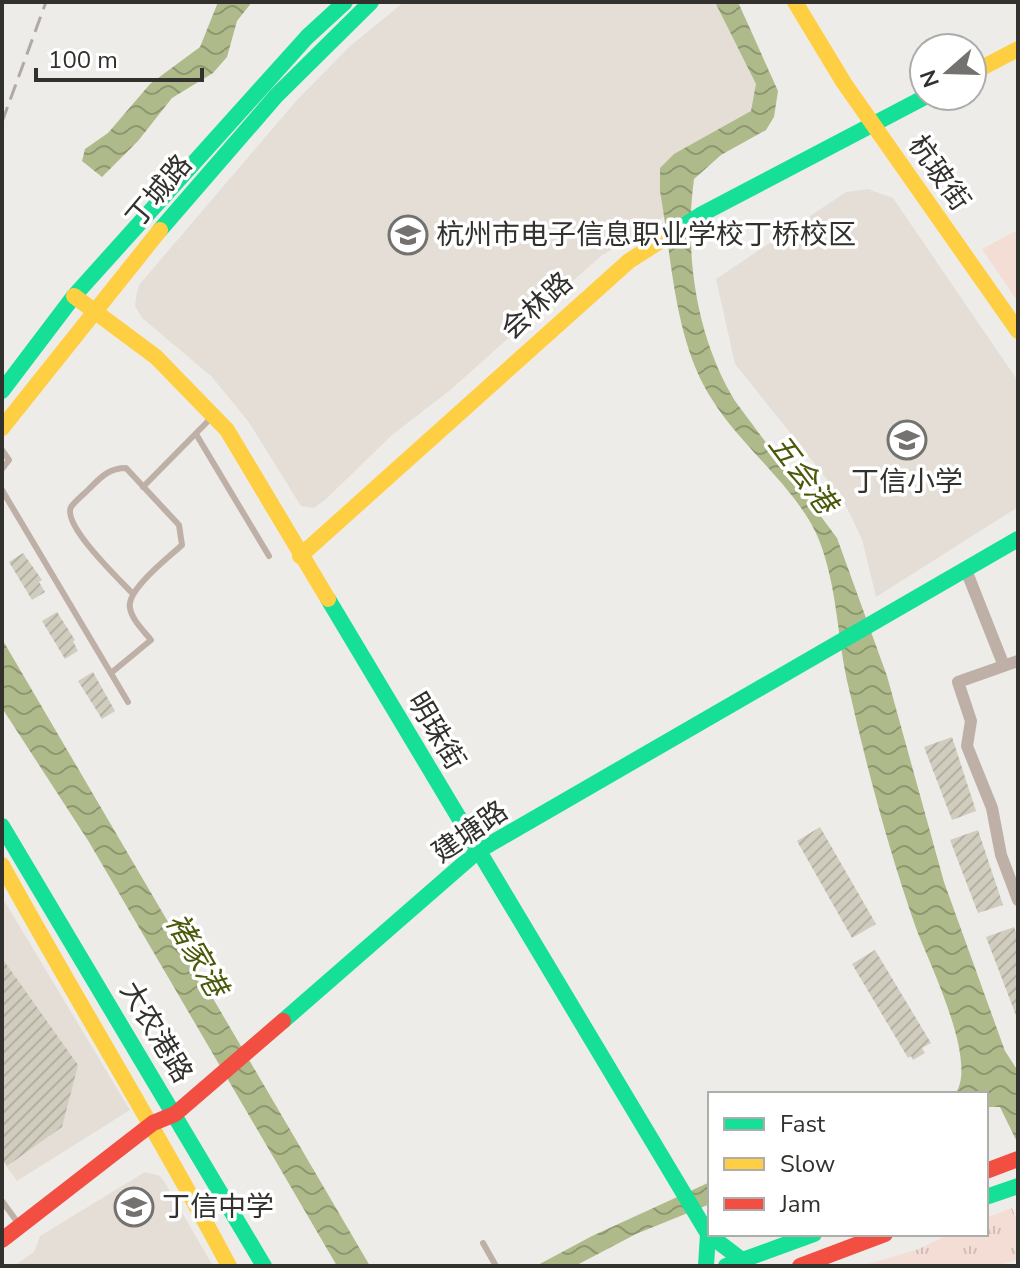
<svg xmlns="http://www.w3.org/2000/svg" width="1020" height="1268" font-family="'Nunito Sans','Noto Sans SC',sans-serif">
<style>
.built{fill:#e4ded6}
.grass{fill:url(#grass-tufts)}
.park{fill:#f4ddd5}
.water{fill:url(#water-waves)}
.building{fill:url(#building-hatch)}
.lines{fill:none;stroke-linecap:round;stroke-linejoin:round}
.lane{stroke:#beb0a6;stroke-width:6}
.street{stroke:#beb0a6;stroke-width:12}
.fast{stroke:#16e098;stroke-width:16}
.slow{stroke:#ffcf43;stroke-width:16}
.jam{stroke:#f24e42;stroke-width:16}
.rail{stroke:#b1a9a3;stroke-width:3;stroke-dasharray:16 8;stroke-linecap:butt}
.labels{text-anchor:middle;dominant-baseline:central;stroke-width:7;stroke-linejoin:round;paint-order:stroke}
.street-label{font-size:28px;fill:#32312e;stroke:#fff}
.poi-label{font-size:28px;fill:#32312e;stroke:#fff;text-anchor:start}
.water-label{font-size:30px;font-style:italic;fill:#4b5a0a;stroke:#fff}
</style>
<defs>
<pattern id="grass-tufts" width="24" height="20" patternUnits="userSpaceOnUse" patternTransform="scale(2)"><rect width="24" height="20" fill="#f4ddd5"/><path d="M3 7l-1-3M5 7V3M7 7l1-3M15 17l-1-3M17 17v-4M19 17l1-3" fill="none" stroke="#d2beb7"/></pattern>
<pattern id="water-waves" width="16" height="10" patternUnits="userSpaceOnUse" patternTransform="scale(2)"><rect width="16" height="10" fill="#aeba89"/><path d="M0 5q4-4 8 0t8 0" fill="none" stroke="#8e9870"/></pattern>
<pattern id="building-hatch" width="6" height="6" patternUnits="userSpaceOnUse" patternTransform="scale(2)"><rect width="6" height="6" fill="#d1cdbe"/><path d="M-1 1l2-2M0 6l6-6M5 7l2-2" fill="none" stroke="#b4b0a4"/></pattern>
</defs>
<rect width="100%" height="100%" fill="#eeece9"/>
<path class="built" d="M404,2H729L770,98L751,128L664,166L667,215L601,256L449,391L392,435L325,500L314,508L301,506L248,421L211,376L142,318L135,306L136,296L139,285L296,101L349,47Z
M868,189L893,198L1018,381V507L876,597L862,539L842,498L735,364L716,279L846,192Z
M2,897L130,1110L17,1181L2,1160Z
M145,1172L160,1176L165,1183L213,1266H14L34,1252L40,1236Z"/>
<path class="grass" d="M1012,1208L1018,1224V1259L999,1266H861L919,1249L949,1234H986V1218Z"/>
<path class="park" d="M1018,230V302L982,249Z"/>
<path class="water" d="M218,2H252L237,21L227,57L213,73L172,98L138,141L102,177L82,161L85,149L108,133L150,84L200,47Z
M715,2H738L778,91L774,117L766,130L721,155L694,179C684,253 696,337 735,401L837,538L887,676L944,882L1005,1051L1018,1071V1144L1000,1107H986V1094H955C979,1063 929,963 916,928C889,851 867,769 849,689C837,640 838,588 819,540C801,493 741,446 713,401C674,342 672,259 660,191V168L674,154L751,111L756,84Z
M2,639L370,1266H337L89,842L2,708Z
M710,1182V1204L636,1234L575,1266H536L592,1236Z"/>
<path class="building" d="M23,553L42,580L39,582L45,592L32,600L9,562Z
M57,612L75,640L73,641L78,651L65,659L42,621Z
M93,672L115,711L102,719L78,681Z
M952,737L976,811L952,820L924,747Z
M820,827L876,924L852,938L797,841Z
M978,830L1003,905L978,913L950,840Z
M1014,927L1018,938L1017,1018L986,937Z
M875,950L931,1043L922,1048L925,1053L913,1060L911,1056L908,1058L852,964Z
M2,958L78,1065L62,1127L7,1166L2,1159Z"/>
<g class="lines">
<path class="lane" d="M196,434L269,556
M2,450L9,460L2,469
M143,487L214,415
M2,490L128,702
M111,673L151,640C144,631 132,620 130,608C126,590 168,558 182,545L179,525L126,468C109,468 101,477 89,489C84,494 75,501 71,507C62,525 119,579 132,593
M2,1201L18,1223
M483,1243L496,1266"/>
<path class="street" d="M966,570L1004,666
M1018,661L958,682L971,721L967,746L992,808L1001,855L1018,900"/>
<path class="fast" d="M160,230L276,96L371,2
M665,238L702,214L927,96
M2,391L74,296L307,37L345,2
M328,599L708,1234L742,1260
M2,826L264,1266
M283,1021L478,851L1018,539
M986,1197L1018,1186
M706,1266L708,1234
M726,1266L814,1234"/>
<path class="slow" d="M795,2L844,83L1018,331
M972,73L1018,49
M74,296L156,357L227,430L328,599
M2,428L160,230
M300,556L629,261L665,238
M2,865C76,1000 157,1130 229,1266"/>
<path class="jam" d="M986,1171L1018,1159
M2,1240L153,1123L175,1114L283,1021
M800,1266L885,1234"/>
<path class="rail" d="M2,122L46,2"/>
</g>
<defs>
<symbol id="school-ring" viewBox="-11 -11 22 22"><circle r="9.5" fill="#fff" stroke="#74726f" stroke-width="1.5"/><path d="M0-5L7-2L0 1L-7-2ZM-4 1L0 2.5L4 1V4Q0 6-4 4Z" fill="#74726f"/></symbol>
</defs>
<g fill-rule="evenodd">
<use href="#school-ring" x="386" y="213" width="44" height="44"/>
<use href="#school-ring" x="885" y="418" width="44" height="44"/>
<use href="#school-ring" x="112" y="1185" width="44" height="44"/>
</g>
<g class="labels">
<g class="street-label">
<text transform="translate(939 173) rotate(55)">杭玻街</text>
<text transform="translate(159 191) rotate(-50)">丁城路</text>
<text transform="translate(537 306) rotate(-42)">会林路</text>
<text transform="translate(436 731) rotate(59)">明珠街</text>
<text transform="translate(470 832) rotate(-35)">建塘路</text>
<text transform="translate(156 1032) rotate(59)">大农港路</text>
</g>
<g class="poi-label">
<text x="436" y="235">杭州市电子信息职业学校丁桥校区</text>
<text x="907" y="482" text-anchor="middle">丁信小学</text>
<text x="162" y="1207">丁信中学</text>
</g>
<g class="water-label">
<text transform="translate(802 474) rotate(53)">五会港</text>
<text transform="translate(196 955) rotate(60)">褚家港</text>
</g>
</g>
<rect width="1020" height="1268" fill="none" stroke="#32312e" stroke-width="8"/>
<rect x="708" y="1092" width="280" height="144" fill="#ffffff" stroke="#adadab" stroke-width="2"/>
<rect x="724" y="1118" width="40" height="12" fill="#16e098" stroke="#adadab" stroke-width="2"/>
<text x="780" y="1132" font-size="24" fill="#32312e">Fast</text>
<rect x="724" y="1158" width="40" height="12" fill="#ffcf43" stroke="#adadab" stroke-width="2"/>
<text x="780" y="1172" font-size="24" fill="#32312e">Slow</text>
<rect x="724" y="1198" width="40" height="12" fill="#f24e42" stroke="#adadab" stroke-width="2"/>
<text x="780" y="1212" font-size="24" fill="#32312e">Jam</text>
<g transform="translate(948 72) rotate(250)"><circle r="38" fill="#ffffff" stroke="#adadab" stroke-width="2"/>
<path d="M0-6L14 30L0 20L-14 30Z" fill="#74726f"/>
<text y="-12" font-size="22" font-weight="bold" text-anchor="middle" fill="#32312e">N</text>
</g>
<path d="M36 68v12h166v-12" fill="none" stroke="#32312e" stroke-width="4"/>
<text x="48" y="68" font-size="24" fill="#32312e" stroke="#ffffff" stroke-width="6" paint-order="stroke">100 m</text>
</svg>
